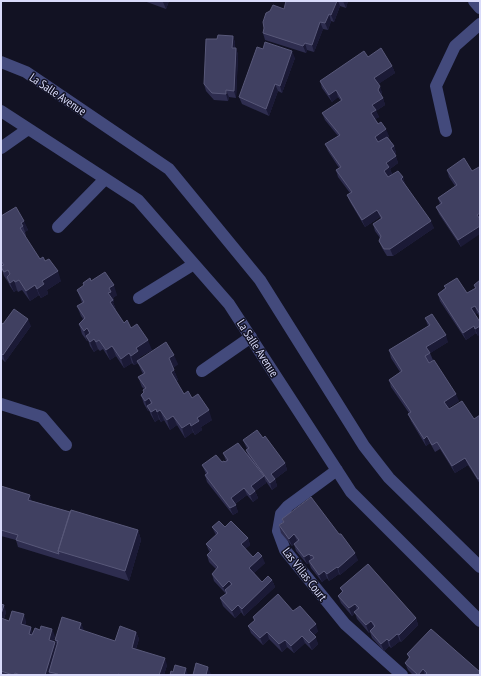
<svg xmlns="http://www.w3.org/2000/svg" width="481" height="676" font-family="'PT Sans Narrow',sans-serif">
<style>
.lines{fill:none;stroke-linecap:round;stroke-linejoin:round}
.minor{stroke:#434a7c;stroke-width:12}
.wall{fill:#2e2d4f}
.shaded-wall{fill:#1b1a36}
.building{fill:#404061;stroke:#585879}
.labels{text-anchor:middle;dominant-baseline:central;stroke-width:3;stroke-linejoin:round;paint-order:stroke}
.street-label{font-size:12px;fill:#d9dbfa;stroke:#121223}
</style>
<rect width="100%" height="100%" fill="#121223"/>
<g class="lines">
<path class="minor" d="M474,1L480,8
M1,62L26,72L169,169L260,280L364,446L389,478L480,567
M1,111L138,200L229,304L351,492L480,621
M446,131L436,86L455,46L480,24
M1,148L28,129
M58,227L105,179
M139,298L194,264
M202,371L251,337
M1,404L42,417L66,445
M337,470L288,506L281,514L278,531L285,550L345,624L402,675"/>
</g>
<path class="wall" d="M144,1H169L166,9Z
M286,1H348L346,8L340,6L334,22L331,21L328,30L323,29L314,52L307,50L306,53L265,40L263,33L284,9Z
M233,36L235,43V48H236L238,55L236,98L229,97L228,101L214,100L206,91L204,84Z
M263,49L295,58L282,93L278,91L269,116L242,104L239,97Z
M368,57L392,66L395,73L378,84L382,93L381,95L383,98L385,105L376,111L379,117L375,119L389,136L388,137L394,146L396,153L395,154L398,163L390,169L392,174L387,177H403L405,184L434,228L393,256H387L382,248L379,241L380,238L375,231L373,224L381,219L380,217L365,227L350,202L347,195L350,193L338,177L336,170L339,168L328,151L325,144L338,136L325,120L322,113L341,101L338,97L332,102L322,88L320,81Z
M447,170L472,171L461,247L439,214L436,207L440,204L438,198L455,186L449,177Z
M16,207L28,230L25,232L26,236L25,237L40,259L61,281L47,290L48,294L41,298L39,295L30,301L22,290L18,292L17,290L14,292L10,286L8,282L4,276L2,270L1,271V216Z
M480,280V317L477,313L475,314L478,336L476,333L466,340L440,301L438,294L445,288L444,286L467,293L475,288L474,285Z
M91,281L117,295L113,298L114,301L113,302L116,310V311L124,323L131,328L152,350L140,357V359L178,364L173,368L178,380L176,381L184,394L192,398L212,420L201,427L202,430L195,435L193,432L185,438L177,425L170,430L164,420L161,422L159,419L155,422L151,415L149,410L148,411L144,404L141,395L144,393L143,390L144,389L142,387L138,377L143,374L141,370L138,363L134,365L132,363L124,368L116,356L110,360L103,349L100,351L98,349L94,352L90,346L88,340L87,341L82,334L79,324L83,319L81,316L77,306L82,303L81,300L77,290L84,286L83,283Z
M425,318L448,342L430,353L433,360L429,363L459,401L448,408L449,409L474,419L480,416V484L468,465L455,473L440,449L435,452L430,443L426,446L411,421L408,414L409,413L391,387L389,380L400,372L391,358L389,350L428,326Z
M1,323L3,324L31,326L5,362L1,358Z
M263,438L285,463L287,470L275,479L277,486L272,490L265,480L266,483L255,491L258,498L253,502L247,495L235,504L238,512L233,515L207,482L205,475L206,474L202,465L222,462H225L226,461L223,453L248,456L246,450L247,449L243,440Z
M1,484L2,486L32,501L70,512L138,530L141,540L129,581L18,547L16,540L1,536Z
M282,519L358,560L340,575L339,574L329,581L327,578L322,582L311,568L309,563L307,564L296,551L294,544L292,546L281,533L279,525L283,522Z
M212,527H225L248,538L250,545L245,549L253,557L265,563L254,573L262,582L272,580L275,587L244,616L241,612L235,618L223,606L220,598L226,594L214,581L212,574L216,569L209,562L207,555L210,552L209,551L206,544L216,535Z
M340,588L416,618L418,625L401,642L400,641L391,648L389,646L384,651L372,638L370,632L369,633L357,619L355,613L352,616L341,603L338,596L342,592Z
M1,604L6,612L4,619L9,621H26L25,626L33,633L55,636L53,642L57,647V645L55,640L81,623L83,631L115,641L136,632L139,639L136,649L167,665L164,675H50V674V675H1Z
M293,611L318,631L314,635L318,644L312,650L305,643L294,653L287,647L282,652L269,639L263,645L251,633L248,626L254,621L253,617Z
M407,654L480,675H413L408,670L405,663L409,659Z"/>
<path class="shaded-wall" d="M164,1H169L166,9L163,2Z
M337,1H338L340,6L334,22L331,15Z
M343,1H348L346,8Z
M329,14L331,21L328,30L325,23Z
M320,22L323,29L314,52L312,45Z
M233,36L235,43L234,55L232,48Z
M305,43L307,50L306,53L303,46Z
M236,48L238,55L236,98L234,91Z
M292,51L295,58L282,93L280,86Z
M392,66L395,73L377,85L374,78Z
M275,84L278,91L269,116L266,109Z
M380,86L382,93L380,97L378,90Z
M226,90L229,97L228,101L226,94Z
M336,90L338,97L332,102L329,95Z
M383,98L385,105L376,111L379,117L374,120L371,113L372,105Z
M386,129L389,136L377,144L375,137Z
M394,146L396,153L393,155L391,148Z
M396,156L398,163L390,169L392,174L386,178L384,171L386,163Z
M403,177L405,184L403,186L401,179Z
M377,210L380,217L365,227L362,220Z
M480,213V222L477,215Z
M24,221L28,230L25,232L23,226L21,223Z
M431,221L434,228L393,256L390,249Z
M480,226V234L461,247L458,240Z
M58,271L61,281L47,290L48,294L41,298L37,289L42,281Z
M14,280L17,290L14,292L10,283Z
M35,285L39,295L30,301L26,291Z
M114,285L117,295L113,298L114,301L113,302L116,310L114,312L110,302L108,293L109,288Z
M475,306L477,313L473,315L471,308Z
M28,319L31,326L5,362L3,355Z
M474,326L476,333L466,340L463,333Z
M480,326V335L478,336L475,329Z
M87,328L91,338L86,336L88,340L87,341L84,331Z
M446,335L448,342L429,354L426,347Z
M94,339L98,349L94,352L90,342Z
M148,340L152,350L140,357L141,361H137L138,363L134,365L131,356L136,348Z
M112,346L116,356L110,360L106,350Z
M129,353L132,363L124,368L121,359Z
M174,355L178,364L173,368L169,358Z
M174,370L178,380L174,382L171,372Z
M456,394L459,401L447,409L444,402Z
M149,398L152,408L147,406L149,410L148,411L145,401Z
M156,409L159,419L155,422L151,412Z
M160,410L164,420L161,422L157,412Z
M209,410L212,420L201,427L202,430L195,435L191,426L197,418Z
M173,416L177,425L170,430L167,420Z
M190,423L193,432L185,438L182,428Z
M427,436L430,443L426,446L424,439Z
M465,458L468,465L455,473L452,466Z
M285,463L287,470L275,479L277,486L272,490L270,483L271,474Z
M264,476L266,483L255,491L258,498L253,502L250,495L251,486Z
M244,488L247,495L233,505L231,498Z
M30,495L32,502L28,500Z
M236,505L238,512L233,515L230,508Z
M138,530L141,540L129,581L125,571Z
M294,534L297,541L292,546L289,539Z
M248,538L250,545L243,551L241,544Z
M355,553L358,560L340,575L338,568Z
M309,554L311,561L307,564L304,557Z
M262,556L265,563L252,575L249,568Z
M337,567L339,574L329,581L327,574Z
M324,571L327,578L322,582L319,575Z
M272,580L275,587L244,616L242,609Z
M229,581L232,588L225,590L226,594L223,587Z
M355,604L357,611L352,616L349,608Z
M4,605L6,612L2,625L1,621V614Z
M238,605L241,612L235,618L232,611Z
M24,614L26,621L23,631L21,624Z
M416,618L418,625L401,642L399,635Z
M371,621L374,628L369,633L366,625Z
M81,623L84,630L82,636L79,629Z
M316,624L318,631L312,637L309,630Z
M31,627L33,634L31,641L29,634Z
M52,629L55,636L51,647L49,640Z
M136,632L139,639L134,655L132,648Z
M267,632L269,639L263,645L260,638Z
M397,634L400,641L391,648L389,641Z
M302,636L305,643L294,653L291,646Z
M316,637L318,644L312,650L309,643Z
M387,639L389,646L384,651L381,644Z
M285,640L287,647L282,652L279,644Z
M55,642L58,649L49,672L50,675H45Z
M165,658L167,665L164,675H159Z
M208,667L211,674V675H206Z
M186,668L188,675H184Z
M423,669L425,675H418Z"/>
<path class="building" d="M286,1H337L331,15L329,14L325,23L320,22L312,45L305,43L303,46L263,33L264,28L263,22L266,13L270,11L273,5L284,9Z
M218,35L233,36L232,48H236L234,91L226,90V94L212,93L204,84L206,39H217Z
M265,42L292,51L280,86L275,84L266,109L239,97L257,47L263,49Z
M381,48L392,66L374,78L380,86L378,90L383,98L372,105L376,110L371,113L378,124L381,122L386,129L375,137L378,142L387,137L394,146L391,148L396,156L386,163L389,167L384,171L388,177L398,171L403,177L401,179L431,221L390,249H384L379,241L381,236L373,224L382,218L377,210L362,220L347,195L352,192L336,170L341,167L325,144L340,135L322,113L342,100L336,90L329,95L320,81L364,51L368,57Z
M464,158L472,171L479,167L480,169V213L477,215L480,219V226L458,240L436,207L442,203L438,198L457,185L447,170Z
M16,207L24,221L21,223L23,226L20,228L40,259L43,257L45,261L49,259L58,271L42,281L44,284L37,289L35,285L26,291L19,280L15,282L14,280L10,283L7,277L10,274L8,270L4,272L1,267V266L4,265L1,261V216Z
M105,272L114,285L109,288L111,292L108,293L113,300L110,302L124,323L127,320L131,328L137,324L148,340L136,348L138,351L131,356L129,353L121,359L112,346L106,350L99,340L96,342L94,339L90,342L86,336L90,333L87,328L84,331L79,324L85,318L77,306L84,302L77,290L84,285L83,283L90,278L91,281Z
M457,278L467,293L476,288L474,285L480,280V314L475,306L471,308L480,322V326L475,329L474,326L463,333L438,294L446,288L444,286Z
M14,309L28,319L3,355L1,353V323L3,324Z
M432,314L446,335L426,347L430,353L425,356L429,363L434,360L456,394L444,402L449,409L462,401L474,419L480,415V478L478,479L465,458L452,466L437,442L432,445L427,436L424,439L408,414L411,412L389,380L402,371L389,350L430,325L425,318Z
M166,342L174,355L169,358L174,370L171,372L184,394L188,391L192,398L198,394L209,410L197,418L199,421L191,426L190,423L182,428L173,416L167,420L160,410L157,412L156,409L151,412L147,406L152,403L149,398L145,401L141,395L144,392L143,390L146,388L138,377L145,373L137,361Z
M257,430L263,438L265,436L285,463L271,474L275,479L270,483L246,450L249,448L243,440Z
M238,443L264,476L251,486L255,491L250,495L244,488L231,498L236,505L230,508L205,475L208,473L202,465L216,455L222,462L224,461L225,462L228,460L223,453Z
M1,486L30,495L28,500L70,512L58,551L59,554L16,540L18,535L1,530Z
M311,497L339,534H341L355,553L338,568L337,567L327,574L324,571L319,575L309,561L314,558L312,555L311,556L309,554L304,557L294,544L299,540L294,534L289,539L279,525L284,522L282,519Z
M71,510L138,530L125,571L58,551Z
M219,521L225,527L231,521L248,538L241,544L253,557L258,552L262,556L249,568L262,582L268,576L272,580L242,609L238,605L232,611L220,598L227,593L225,590L232,584L229,581L223,587L212,574L218,567L207,555L212,550L206,544L218,533L212,527Z
M368,564L416,618L399,635L397,634L389,641L387,639L381,644L370,631L375,626L371,621L366,625L354,612L359,608L355,604L349,608L338,596L343,591L340,588Z
M278,594L293,611L300,606L316,624L309,630L316,637L309,643L302,636L291,646L285,640L279,644L267,632L260,638L248,626L255,620L253,617Z
M1,604L4,605L1,614Z
M12,611L24,614L21,624L31,627L29,634L32,635L35,628L40,630L41,626L52,629L49,640L55,642L45,675H20L15,673L14,675H13L1,671V618L9,621Z
M62,617L81,623L79,629L115,641L120,626L136,632L132,648L165,658L159,675H121L118,674V675H58V674L49,672L58,641L55,640Z
M431,629L480,672V675H425L427,673L423,669L418,675L405,663L410,657L407,654Z
M196,663L208,667L206,675H193Z
M175,665L186,668L184,675H170L171,671L173,672Z"/>
<g class="labels">
<g class="street-label">
<text transform="translate(58 94) rotate(34)">La Salle Avenue</text>
<text transform="translate(258 348) rotate(57)">La Salle Avenue</text>
<text transform="translate(305 574) rotate(52)">Las Villas Court</text>
</g>
</g>
<rect width="481" height="676" fill="none" stroke="#d9dbfa" stroke-width="4"/>
</svg>
